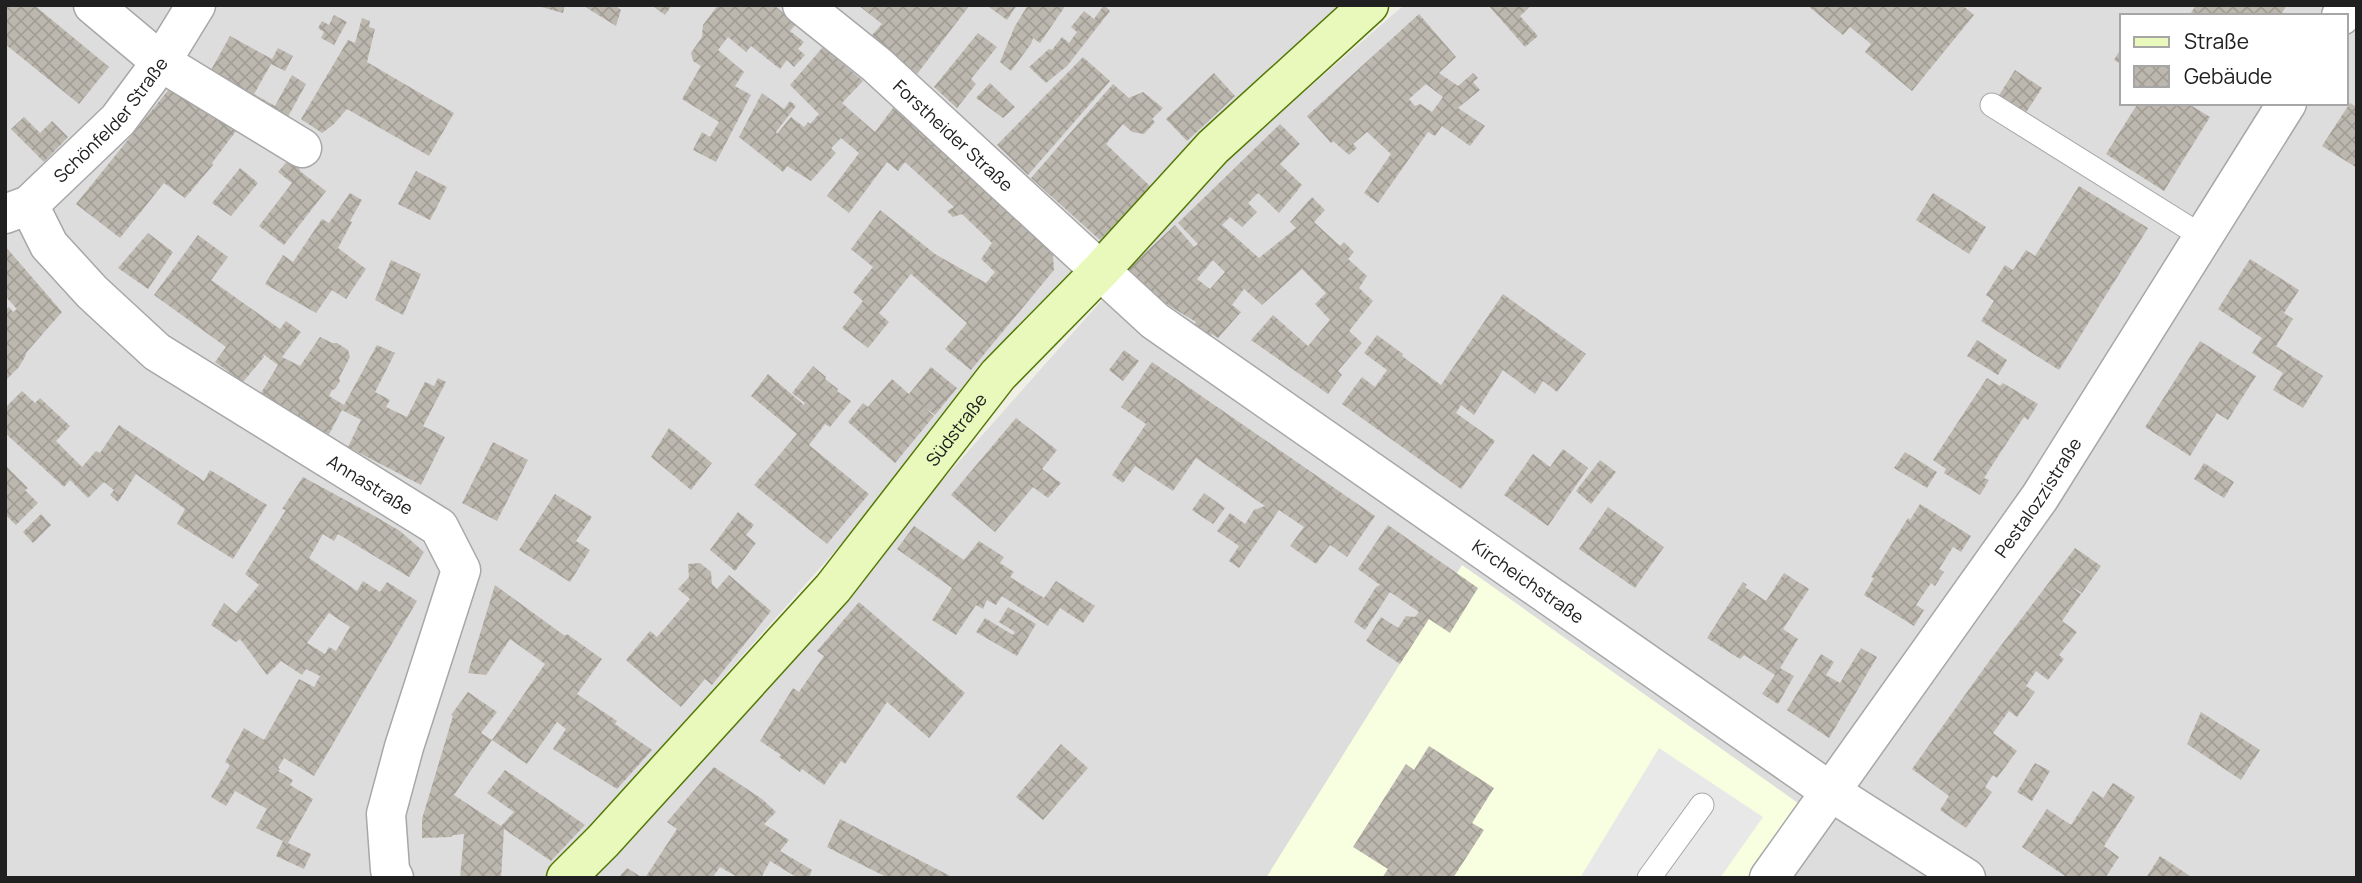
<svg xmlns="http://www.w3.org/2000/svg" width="2362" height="883" font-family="Manrope,sans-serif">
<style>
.residential{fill:#dedddd;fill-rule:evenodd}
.education{fill:#f8ffe0}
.parking{fill:#e8e8e8}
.building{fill:url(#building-cross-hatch);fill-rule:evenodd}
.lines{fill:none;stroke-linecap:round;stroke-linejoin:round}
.lane-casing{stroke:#a7a7a7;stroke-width:25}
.street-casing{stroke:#a7a7a7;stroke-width:41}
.secondary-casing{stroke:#537806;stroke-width:41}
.lane{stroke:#fff;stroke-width:23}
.street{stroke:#fff;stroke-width:38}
.secondary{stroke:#e9f9bb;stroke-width:38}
.labels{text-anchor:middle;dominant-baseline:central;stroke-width:5;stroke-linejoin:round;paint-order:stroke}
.street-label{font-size:18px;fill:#202020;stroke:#fff}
</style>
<defs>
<pattern id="building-cross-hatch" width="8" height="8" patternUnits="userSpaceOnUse" patternTransform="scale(1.75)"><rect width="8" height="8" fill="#bdb8af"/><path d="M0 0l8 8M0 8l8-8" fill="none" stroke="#a29e96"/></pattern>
</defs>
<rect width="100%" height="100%" fill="#f0efe6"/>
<path class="residential" d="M5,5H1350L1085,268L546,878H5Z
M1404,5H2357V878H590L1226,160ZM2122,16H2346V103H2122Z"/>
<path class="education" d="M1462,565L1805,808L1755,878H1266Z"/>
<path class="parking" d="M1659,748L1763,817L1720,878H1580Z"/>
<path class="building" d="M5,5H34L109,67L79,104L5,44Z
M534,5H565L563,13Z
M582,5H615L621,10L616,26Z
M651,5H672L665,15Z
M718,5H774L796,24L790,31L804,42L798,49L805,55L794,67L787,60L780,69L751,46L746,52L728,37L718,50L744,72L735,86L751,95L716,162L693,150L702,132L710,137L719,122L682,99L701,66L693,61L691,53L702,37L703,25Z
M858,5H970L917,74L872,35L882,24Z
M990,5H1017L1007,20L989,7Z
M1028,5H1066L1040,43L1033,38L1031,44L1011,71L1000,62L1015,26Z
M1104,5L1110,11L1067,66L1046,83L1029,67L1049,49L1052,50L1062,37L1069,43L1077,32L1071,27L1084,11L1094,19Z
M1488,5H1532L1520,16L1538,36L1525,47Z
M1807,5H1962L1974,15L1912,91L1865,52L1871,44L1850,27L1843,35Z
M2196,5H2287L2280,16H2189Z
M1419,14L1456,57L1439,73L1458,86L1473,73L1478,78L1473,82L1480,90L1458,108L1485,126L1470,146L1442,126L1435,136L1428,132L1378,203L1364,193L1391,154L1367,132L1353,144L1357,148L1349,155L1333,141L1331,143L1307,116ZM1426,84L1443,97L1432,112L1420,104L1415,106L1409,99Z
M334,15L347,22L334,45L321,38L324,32L318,28L322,21L329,25Z
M362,18L370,21L369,27L375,29L367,62L454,113L429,156L347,109L333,125L322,133L301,119L348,40L355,43Z
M978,33L997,47L971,79L976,84L957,108L934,87Z
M230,36L272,59L278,48L293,56L285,71L271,64L254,94L275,106L292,75L306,84L285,122L206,79Z
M823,47L863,81L842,103L875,132L893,108L953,156L1053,255L1054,270L971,370L945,349L967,323L911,274L879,313L889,322L868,348L842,328L863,301L853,292L873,267L851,249L880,210L935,254L986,283L995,272L981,259L992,243L962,214L953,217L947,211L954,207L905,162L898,171L887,162L849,213L827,196L859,153L841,138L831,148L836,153L811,181L787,166L783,172L739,137L762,93L784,109L790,101L796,106L776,132L777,134L791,117L804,127L808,122L810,124L819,114L790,85Z
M2122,47V65L2114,60Z
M1083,57L1110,81L1028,175L997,145Z
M2015,70L2042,88L2023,117L1996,100Z
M1214,73L1235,96L1187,141L1166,119Z
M990,83L1015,107L1003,118L976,98Z
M1113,84L1129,98L1143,92L1163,108L1152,119L1155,122L1144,134L1132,132L1123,124L1106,144L1153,189L1100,240L1031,178Z
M170,88L239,127L212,163L213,165L185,198L164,183L120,238L76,204Z
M2138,103H2187L2210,117L2164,191L2106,154Z
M2350,103L2357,107V168L2322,146Z
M24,117L40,133L52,121L68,137L44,162L11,129Z
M1280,124L1300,144L1280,164L1302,185L1279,213L1258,193L1248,203L1257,212L1242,227L1230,217L1222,225L1259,258L1296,228L1290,222L1312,197L1325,210L1314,222L1340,246L1344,242L1354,252L1348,259L1367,276L1359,288L1373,301L1349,331L1362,343L1338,371L1342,375L1328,394L1251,340L1273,315L1308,346L1330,320L1315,304L1326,293L1302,269L1262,305L1244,289L1232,305L1241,312L1218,338L1212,334L1210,336L1194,325L1196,322L1160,300L1127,270L1175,225L1194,247L1198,244L1178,223ZM1213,260L1225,272L1210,289L1197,279Z
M292,156L301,172L326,191L284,245L259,226L292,183L278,172Z
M240,168L258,183L231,216L212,203Z
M416,171L447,187L430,220L398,204Z
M2079,186L2148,228L2059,370L1981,321L1994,301L1986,295L2005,265L2013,270L2026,250L2035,256Z
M350,193L362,200L350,221L352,222L338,248L366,269L346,299L332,290L316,313L265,284L283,255L293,262L322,219L329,223Z
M1933,193L1986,227L1969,254L1916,220Z
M148,233L173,252L148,289L118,268Z
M198,235L228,257L211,280L280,329L286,321L301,332L282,357L300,366L320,337L332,343H337L348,350L350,357L339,378L340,381L335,389L332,390L329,396L344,405L377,345L395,353L375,392L390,400L386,407L407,417L425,382L434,386L438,378L446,382L423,426L445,437L421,485L348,447L361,420L342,410L328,436L276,405L261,393L278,365L263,354L264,357L243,382L215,362L226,347L154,295Z
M5,246L62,312L25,354L26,355L19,367L5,381V310L9,307L13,312L17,309L5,296Z
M2250,259L2299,290L2284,313L2293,319L2276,346L2323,376L2303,408L2273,390L2283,373L2252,353L2262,338L2218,309Z
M391,260L421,274L403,315L375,300Z
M1503,294L1586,354L1557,392L1543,381L1535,394L1503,370L1474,415L1461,405L1456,413L1495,441L1461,489L1342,404L1362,377L1375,387L1387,370L1364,353L1377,335L1403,354L1402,356L1441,385Z
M1977,340L2007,360L1998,375L1967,356Z
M2200,341L2256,376L2228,420L2217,413L2190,456L2145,427Z
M1124,350L1139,361L1123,381L1109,370Z
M1152,362L1375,516L1347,557L1330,545L1316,564L1290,546L1304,527L1279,510L1239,568L1229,561L1239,546L1217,531L1230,513L1245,524L1254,510L1265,506L1196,458L1173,491L1135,466L1123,483L1112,475L1146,424L1121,407Z
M813,366L826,377L825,379L838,389L837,391L851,401L830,427L825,424L809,445L869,494L827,544L754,485L797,434L751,396L768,374L804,405L805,403L792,393Z
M931,367L957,388L935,415L921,404L934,416L895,463L848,422L863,403L868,407L892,379L909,394Z
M1987,378L2000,386L2003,383L2038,404L2028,420L2024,417L2004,447L1984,478L1989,480L1980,495L1944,473L1946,469L1933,460Z
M22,391L35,403L40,398L70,426L56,441L82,467L96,451L100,453L119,425L204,481L210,470L267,505L233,559L177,524L185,509L136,474L118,502L110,495L114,490L104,482L88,498L70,480L64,487L5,433V408Z
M1016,418L1057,450L1042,469L1061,483L1048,498L1033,487L995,532L951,495Z
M669,428L712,463L691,490L651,457Z
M493,442L528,460L497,521L462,503Z
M1563,449L1588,468L1548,526L1504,495L1533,454L1550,467Z
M1905,452L1937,472L1927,488L1894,468Z
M1600,460L1616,472L1591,504L1576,491Z
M2204,463L2234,482L2224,498L2194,479Z
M5,465L28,488L25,490L38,503L16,525L5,514Z
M303,477L371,514L400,531L424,552L409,577L338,534L334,541L323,534L309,558L357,591L363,581L380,592L387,582L417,601L314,776L284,758L278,768L280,769L278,771L293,780L290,785L313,799L288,843L311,854L304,869L276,856L283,841L256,828L267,809L235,791L226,806L211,797L230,765L225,762L244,728L264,740L299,679L314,687L320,676L306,669L302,675L281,661L267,675L240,639L236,642L211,625L224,603L236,613L259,585L245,574L286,510L282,509ZM329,613L350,627L336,651L329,647L325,654L307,643Z
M1204,493L1225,508L1213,524L1192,510Z
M555,494L592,517L576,541L590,550L570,582L519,550Z
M1920,504L1971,536L1961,552L1953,547L1939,569L1944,572L1935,586L1931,583L1916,605L1924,610L1914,626L1864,595L1874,578L1871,577L1908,518L1910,520Z
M1608,507L1664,547L1635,588L1579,549Z
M738,512L754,525L746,535L756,543L735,571L710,550Z
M41,514L51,525L33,543L23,532Z
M1388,525L1478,588L1450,633L1429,619L1400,664L1366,641L1381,617L1398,628L1406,616L1415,617L1419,612L1390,592L1365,630L1354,622L1376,587L1380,585L1358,569Z
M914,526L964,560L979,541L1004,557L1000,563L1014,572L1010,577L1044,598L1056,581L1095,606L1083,623L1060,608L1048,626L1002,596L996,605L987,600L983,609L976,605L956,635L932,620L952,588L897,549Z
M2075,548L2101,566L2082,593L2070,586L2081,594L2062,621L2077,632L2059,655L2064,659L2048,680L2036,671L2026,686L2035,692L2017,717L2009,711L1993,733L2017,751L1997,778L1993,775L1985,787L1992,792L1966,828L1940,810L1949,796L1912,769L1990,660Z
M700,563L711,572L712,584L717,589L729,575L771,611L712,685L705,679L681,707L626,660L650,631L657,637L690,599L678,589L689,577L688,564Z
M1784,573L1809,589L1783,629L1798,639L1780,668L1794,676L1778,704L1762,694L1775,675L1744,655L1740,659L1707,638L1743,582L1747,585L1745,587L1766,601Z
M495,585L565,636L567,634L602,659L577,694L617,721L615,724L652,750L617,789L553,749L566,729L557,722L527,764L492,740L545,664L510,639L486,675L468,673Z
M859,602L965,693L929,738L887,702L845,764L841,761L824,785L802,769L800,772L779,757L781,755L760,741L793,688L799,692L824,656L817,651Z
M1008,607L1036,624L1017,656L976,632L985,618L1013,635L1015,632L999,622Z
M1861,648L1877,657L1829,738L1787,710L1821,654L1834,662L1826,675L1840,683Z
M468,692L497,712L481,733L492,740L454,795L501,826L514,812L487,793L505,770L585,825L551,861L504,829L501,878H460L464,834L453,835L451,837L422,838V819L453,716L451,715Z
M2201,712L2260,750L2241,780L2187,744Z
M1061,744L1088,768L1043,820L1016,797Z
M1429,746L1494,788L1472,823L1484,830L1453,878H1382L1388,869L1353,847L1406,764L1414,770Z
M2035,763L2050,771L2032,801L2017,792Z
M714,767L762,799L776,812L764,824L789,840L780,851L812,870L809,878H798L770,861L761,878H739L720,867L712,878H645L677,829L667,822Z
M2113,783L2135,797L2104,846L2119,857L2105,878H2068L2022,847L2047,809L2071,825L2093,791L2103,798Z
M840,819L954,878H888L827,847Z
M2160,856L2193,878H2146Z
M627,868L643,878H618Z"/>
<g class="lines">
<defs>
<path id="lane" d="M1992,105L2203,237
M1649,878L1702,805"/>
<g id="street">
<path d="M93,5L161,62L302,148"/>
<path id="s1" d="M802,5L877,65L1155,321L1831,792L1966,878"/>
<path d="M2341,16L2348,5"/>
<path id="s2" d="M29,205L49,245L92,292L157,352L439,527L461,570L404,747L386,814L390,870L394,878"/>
<path id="s3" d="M5,214L29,205L118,120L161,62L196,5"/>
<path id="s4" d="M1769,878L2040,497L2287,103"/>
</g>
<g id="secondary">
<path id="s5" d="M566,878L603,841L833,588L998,375L1101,270L1213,147L1369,5"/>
</g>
</defs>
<use href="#lane" class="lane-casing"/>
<use href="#street" class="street-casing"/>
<use href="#secondary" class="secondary-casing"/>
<use href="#lane" class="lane"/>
<use href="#street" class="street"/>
<use href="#secondary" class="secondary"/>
</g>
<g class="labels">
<g class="street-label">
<text stroke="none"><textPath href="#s3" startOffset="144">Schönfelder Straße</textPath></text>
<text stroke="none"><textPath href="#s1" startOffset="200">Forstheider Straße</textPath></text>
<text stroke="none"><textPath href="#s5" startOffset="595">Südstraße</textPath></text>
<text stroke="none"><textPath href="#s2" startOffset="448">Annastraße</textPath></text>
<text stroke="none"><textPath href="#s4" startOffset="466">Pestalozzistraße</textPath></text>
<text stroke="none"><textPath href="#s1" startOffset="929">Kircheichstraße</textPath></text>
</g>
</g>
<rect width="2362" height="883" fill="none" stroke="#202020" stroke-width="14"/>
<rect x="2120" y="14" width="228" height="91" fill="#ffffff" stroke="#a6a6a6" stroke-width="2"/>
<rect x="2134" y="37" width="35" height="10" fill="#e9f9bb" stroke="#a6a6a6" stroke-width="2"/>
<text x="2184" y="49" font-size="21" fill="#202020">Straße</text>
<rect x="2134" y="66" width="35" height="21" fill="url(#building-cross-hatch)" stroke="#a6a6a6" stroke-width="2"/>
<text x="2184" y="84" font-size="21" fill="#202020">Gebäude</text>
</svg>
